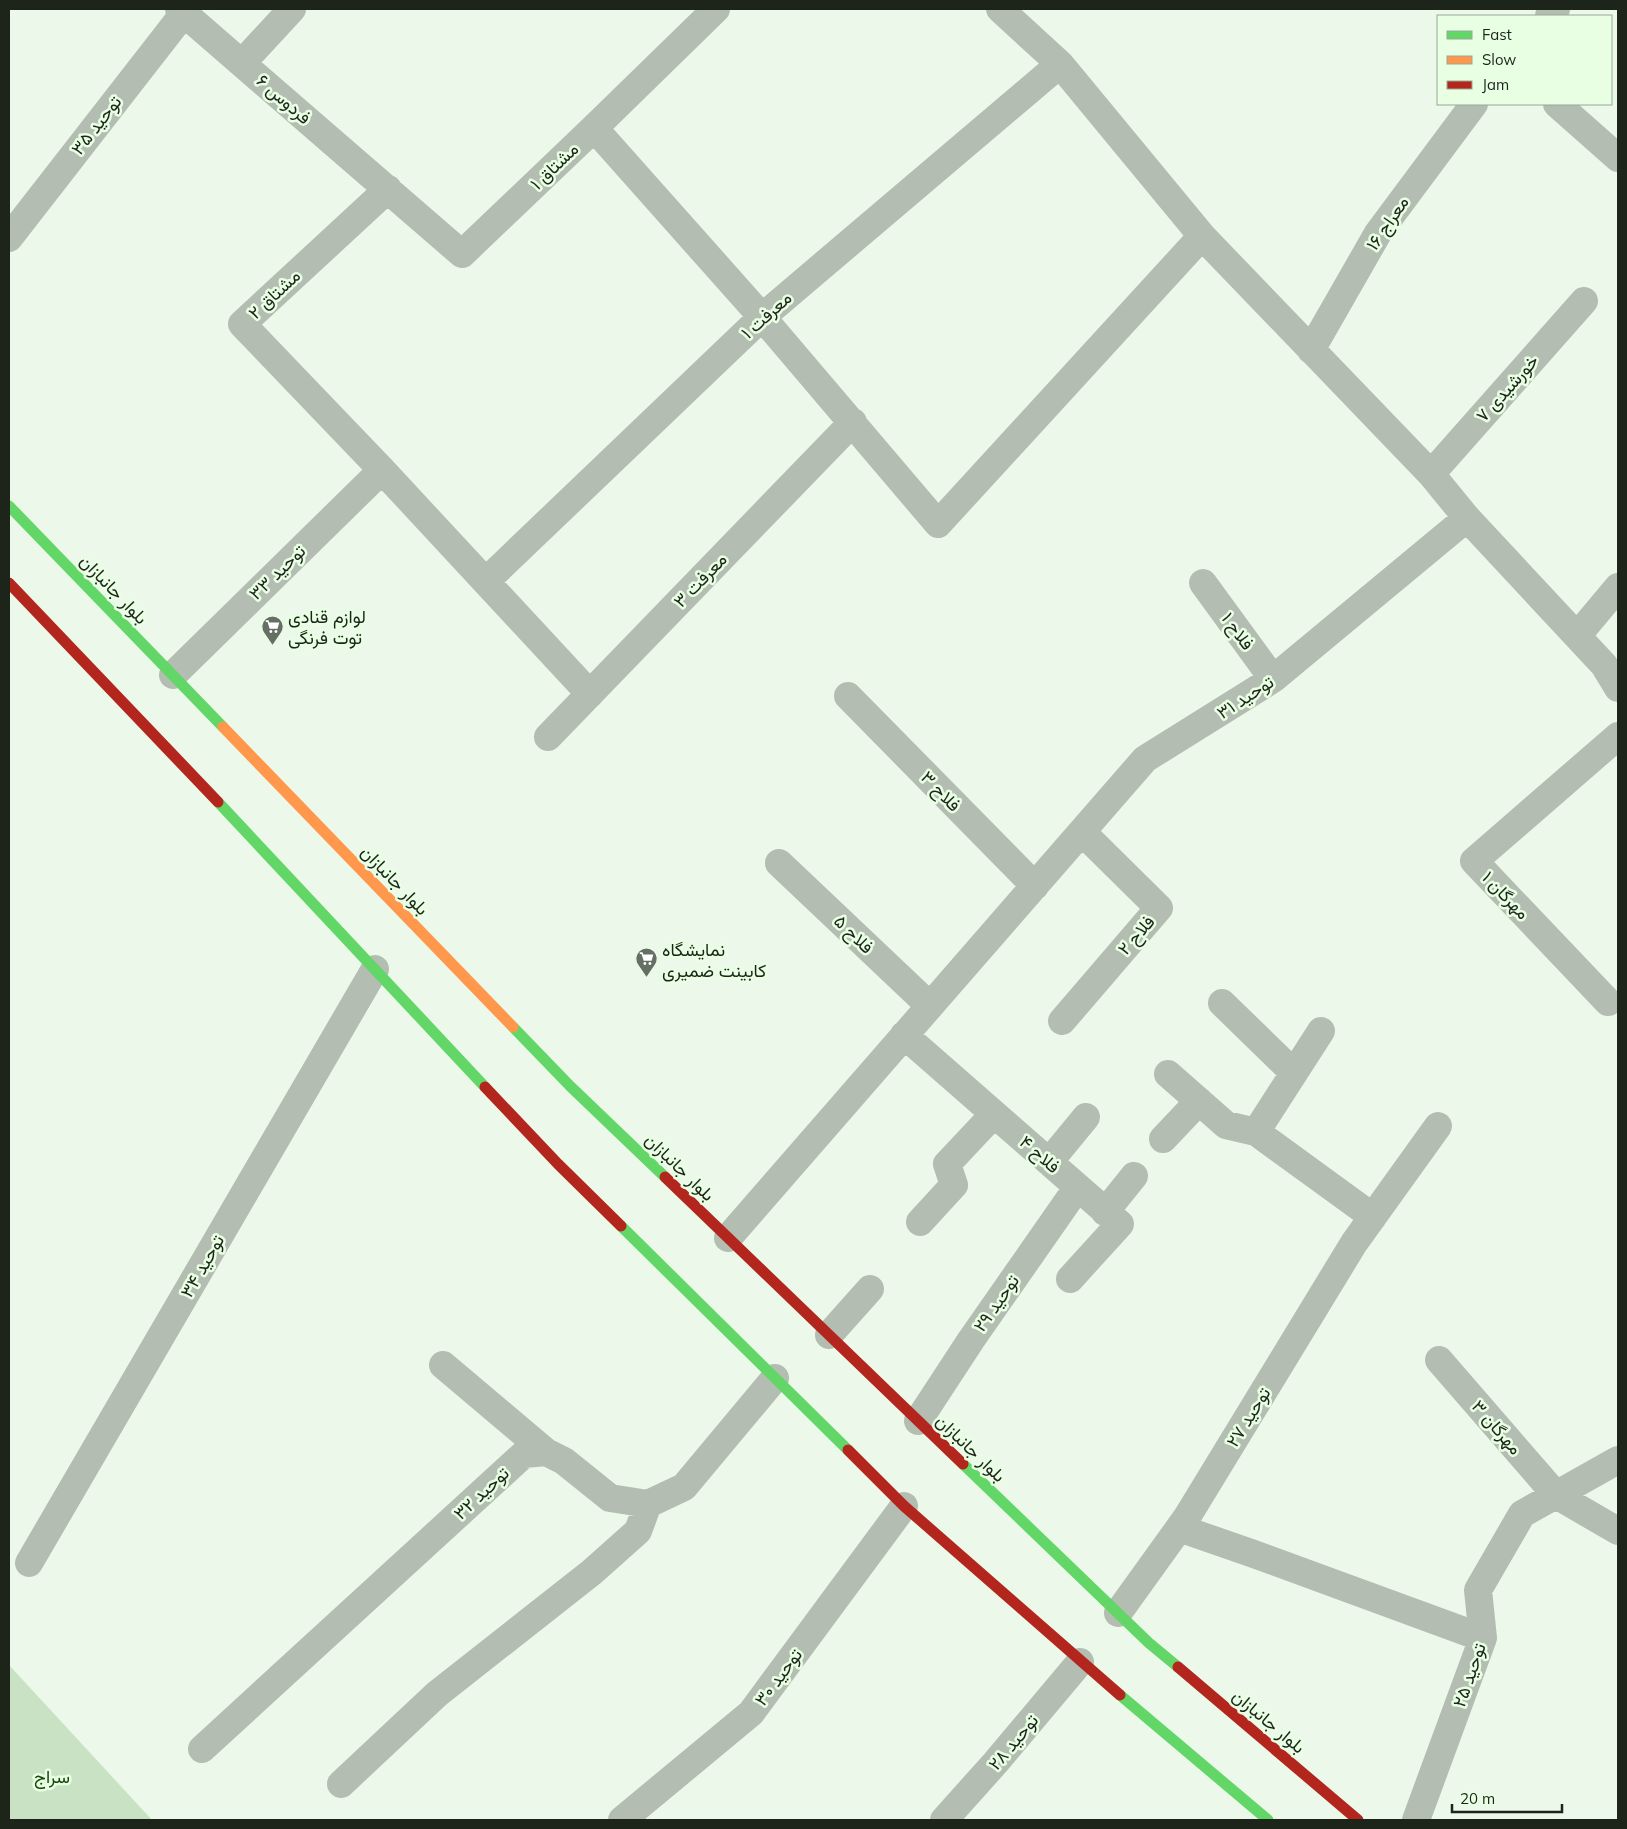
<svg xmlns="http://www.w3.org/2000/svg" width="1627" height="1829" font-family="Mulish,Vazirmatn,sans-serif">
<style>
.green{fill:#c8e2c3}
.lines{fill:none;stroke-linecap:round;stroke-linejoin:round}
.street{stroke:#b4bdb2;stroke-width:28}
.fast{stroke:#63d668;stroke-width:11}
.slow{stroke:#ff974d;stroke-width:11}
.jam{stroke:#b3261e;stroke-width:11}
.labels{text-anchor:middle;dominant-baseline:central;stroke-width:5;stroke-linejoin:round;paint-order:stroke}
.street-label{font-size:18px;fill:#1d251b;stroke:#e8ffe4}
.poi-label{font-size:18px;fill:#1d251b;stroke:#e8ffe4;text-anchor:start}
.park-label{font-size:18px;fill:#17480c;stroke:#e8ffe4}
</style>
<rect width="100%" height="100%" fill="#ecf9ea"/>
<path class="green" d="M9,1665L152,1820H9Z"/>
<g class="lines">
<path class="street" d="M179,9L462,254L594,128L716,9
M1000,9L1060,64L1202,236L1431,474L1467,518L1604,665L1618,688
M1549,16L1556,9
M242,63L292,9
M1557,104L1618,158
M594,128L762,317L938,524L1202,236
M388,189L242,324L382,470L590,694
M9,238L184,13
M1311,350L1378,233L1474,104
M1431,474L1584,301
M486,581L762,317L1060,64
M1203,583L1273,679
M1577,636L1618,587
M173,675L382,470
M848,696L1035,886
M548,737L853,422
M779,863L930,1006
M1608,1002L1474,861L1618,736
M1222,1003L1294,1073
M1062,1021L1159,908L1082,832
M1321,1031L1256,1132L1373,1217
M904,1035L1120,1224L1070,1279
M1168,1074L1226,1125L1256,1132
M1163,1139L1199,1101
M1049,1162L1086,1117
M1105,1212L1134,1176
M920,1222L954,1185L947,1164L994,1114
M728,1238L1145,759L1273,679L1467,518
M829,1335L870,1289
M1439,1360L1556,1495L1618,1531
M443,1365L546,1452
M918,1421L971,1340L1077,1188
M1179,1528L1251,1553L1483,1638
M29,1563L375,969
M1118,1613L1187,1517L1354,1243L1438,1126
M202,1749L524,1454L546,1452L564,1461L610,1498L648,1504L684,1487L775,1378
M341,1784L437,1694L592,1572L638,1531L648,1504
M622,1820L751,1713L904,1506
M944,1820L996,1762L1080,1662
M1416,1820L1483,1638L1478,1590L1522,1514L1618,1460"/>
<path class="fast" d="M9,506L223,727
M218,802L485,1087
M513,1027L570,1086L665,1177
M621,1226L848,1450
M963,1464L1149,1643L1178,1667
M1120,1695L1268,1820"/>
<path class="slow" d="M223,727L513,1027"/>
<path class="jam" d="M9,583L218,802
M485,1087L558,1164L621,1226
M665,1177L963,1464
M848,1450L904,1506L1120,1695
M1178,1667L1358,1820"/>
</g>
<defs>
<symbol id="supermarket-pin" viewBox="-11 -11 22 30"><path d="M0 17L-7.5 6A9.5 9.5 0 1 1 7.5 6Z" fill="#656f63" stroke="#e8ffe4"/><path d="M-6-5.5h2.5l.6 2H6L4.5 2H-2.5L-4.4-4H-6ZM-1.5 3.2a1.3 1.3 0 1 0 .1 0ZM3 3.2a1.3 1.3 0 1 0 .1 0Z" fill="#fff"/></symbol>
</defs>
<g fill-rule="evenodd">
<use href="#supermarket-pin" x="260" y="614" width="25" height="34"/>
<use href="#supermarket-pin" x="634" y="946" width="25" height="34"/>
</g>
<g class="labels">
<g class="street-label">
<text transform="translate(284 99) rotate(41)">فردوس ۶</text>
<text transform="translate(96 125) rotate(-52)">توحید ۳۵</text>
<text transform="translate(554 166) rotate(-44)">مشتاق ۱</text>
<text transform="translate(1387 223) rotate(-56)">معراج ۱۶</text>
<text transform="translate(274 294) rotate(-43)">مشتاق ۲</text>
<text transform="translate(766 315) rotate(-42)">معرفت ۱</text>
<text transform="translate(1507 388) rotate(-48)">خورشیدی ۷</text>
<text transform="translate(277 572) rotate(-44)">توحید ۳۳</text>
<text transform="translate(700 580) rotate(-46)">معرفت ۳</text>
<text transform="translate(114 589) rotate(46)">بلوار جانبازان</text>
<text transform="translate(1238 631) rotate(54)">فلاح ۱</text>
<text transform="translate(1245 697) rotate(-33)">توحید ۳۱</text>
<text transform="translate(941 791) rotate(46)">فلاح ۳</text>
<text transform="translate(395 880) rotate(46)">بلوار جانبازان</text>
<text transform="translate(1506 895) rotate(46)">مهرگان ۱</text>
<text transform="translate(854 934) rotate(44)">فلاح ۵</text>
<text transform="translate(1136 935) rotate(-49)">فلاح ۲</text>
<text transform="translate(1040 1154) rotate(41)">فلاح ۴</text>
<text transform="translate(680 1167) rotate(44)">بلوار جانبازان</text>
<text transform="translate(202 1266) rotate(-60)">توحید ۳۴</text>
<text transform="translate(996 1303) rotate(-55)">توحید ۲۹</text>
<text transform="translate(1248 1417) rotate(-58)">توحید ۲۷</text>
<text transform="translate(1497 1427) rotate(49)">مهرگان ۳</text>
<text transform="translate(971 1448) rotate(44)">بلوار جانبازان</text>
<text transform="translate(481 1493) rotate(-43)">توحید ۳۲</text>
<text transform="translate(1469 1675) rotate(-71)">توحید ۲۵</text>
<text transform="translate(778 1677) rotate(-53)">توحید ۳۰</text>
<text transform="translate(1269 1721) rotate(40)">بلوار جانبازان</text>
<text transform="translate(1013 1742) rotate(-50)">توحید ۲۸</text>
</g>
<g class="poi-label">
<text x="288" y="616">لوازم قنادی<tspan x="288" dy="21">توت فرنگی</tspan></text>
<text x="662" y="949">نمایشگاه<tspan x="662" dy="21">کابینت ضمیری</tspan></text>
</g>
<g class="park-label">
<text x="52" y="1776">سراج</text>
</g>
</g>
<rect width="1627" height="1829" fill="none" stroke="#1d251b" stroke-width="20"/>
<rect x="1437" y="15" width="175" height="90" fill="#e8ffe4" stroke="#97a894"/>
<rect x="1447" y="31" width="25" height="8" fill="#63d668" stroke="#97a894"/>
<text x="1482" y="40" font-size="15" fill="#1d251b">Fast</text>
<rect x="1447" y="56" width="25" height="8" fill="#ff974d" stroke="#97a894"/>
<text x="1482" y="65" font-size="15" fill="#1d251b">Slow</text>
<rect x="1447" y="81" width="25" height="8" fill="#b3261e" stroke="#97a894"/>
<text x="1482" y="90" font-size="15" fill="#1d251b">Jam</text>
<path d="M1452 1804v8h110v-8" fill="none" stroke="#1d251b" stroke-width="2.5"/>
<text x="1460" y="1804" font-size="15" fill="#1d251b" stroke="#e8ffe4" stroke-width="4" paint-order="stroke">20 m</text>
</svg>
